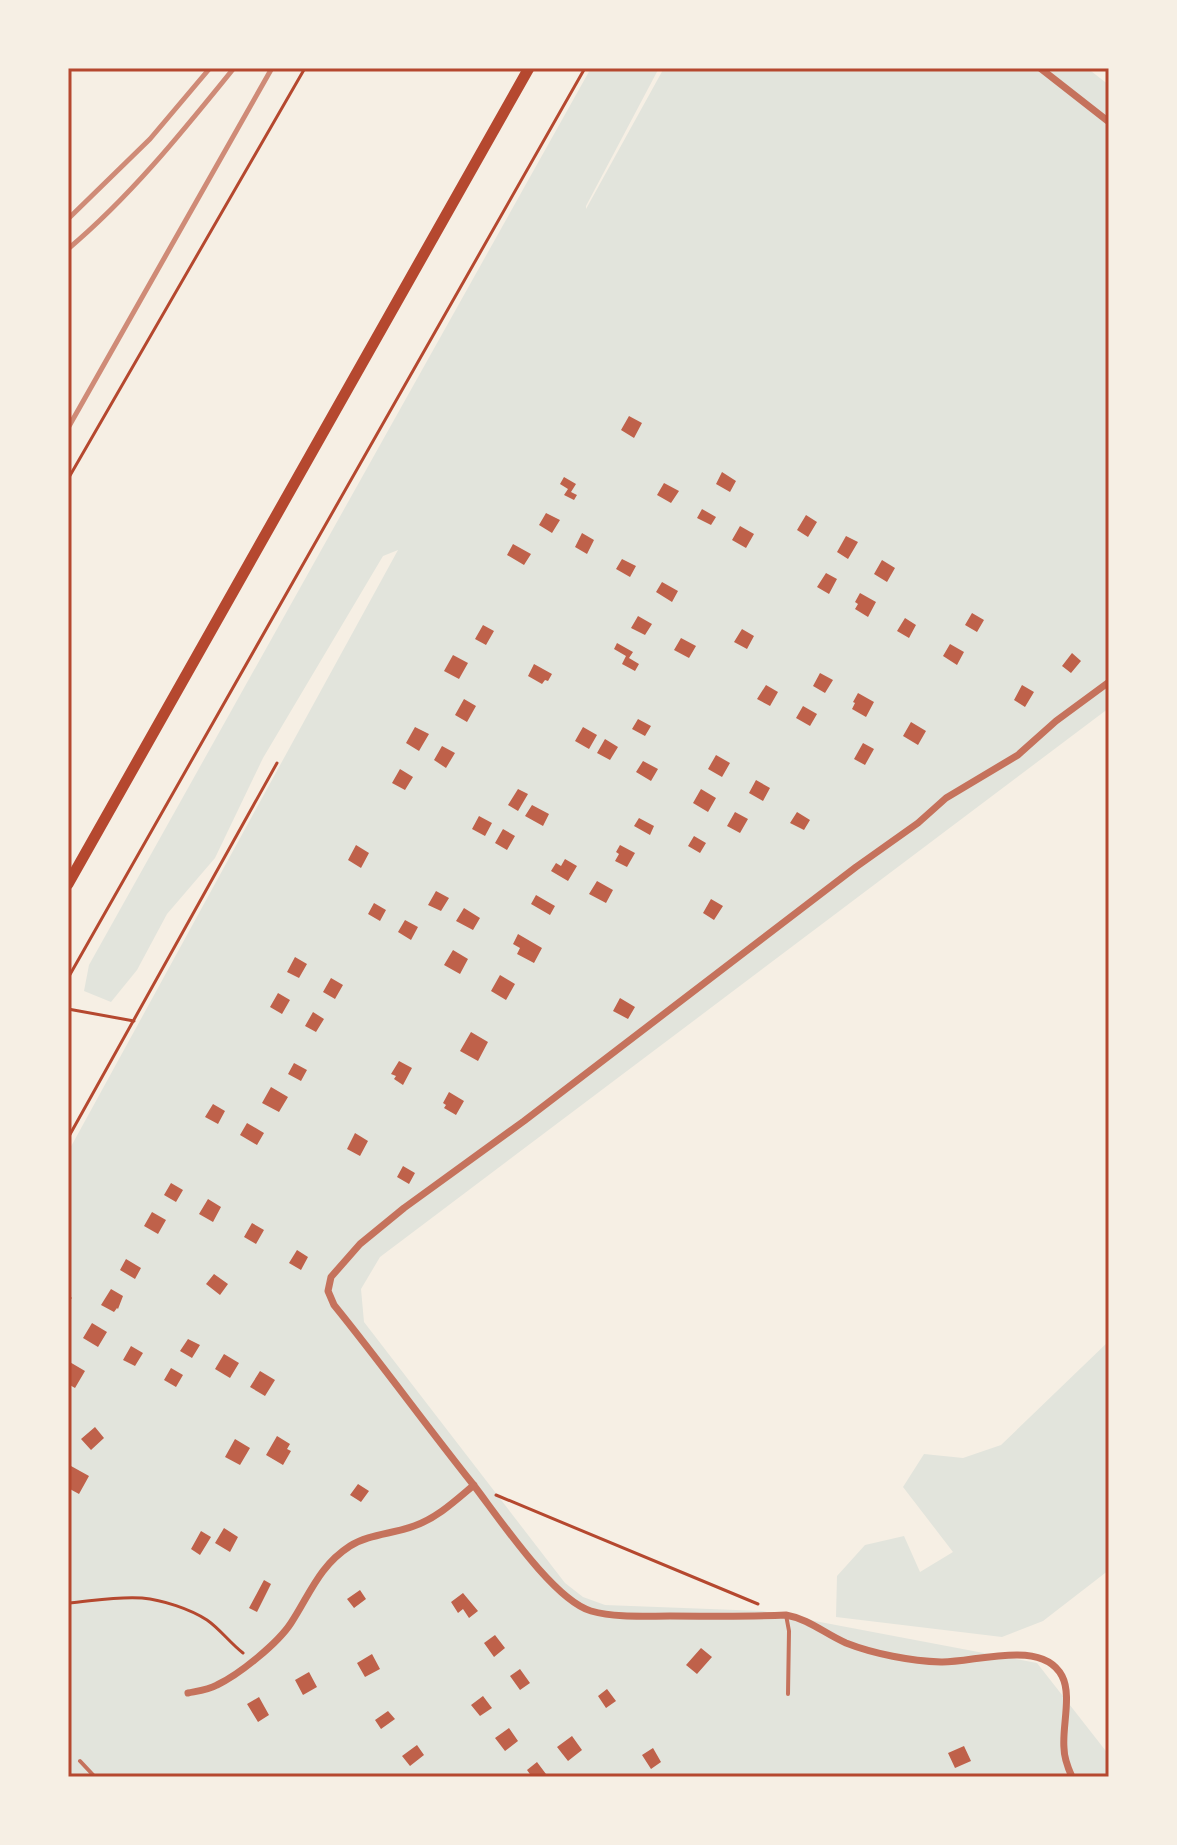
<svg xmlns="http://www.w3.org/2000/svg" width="1177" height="1845" font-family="'PT Sans Narrow',sans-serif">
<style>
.green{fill:#e2e4dc}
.building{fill:#bf614a}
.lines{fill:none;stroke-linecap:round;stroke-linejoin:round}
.path{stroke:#b5482f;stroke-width:3}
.service{stroke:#c5725c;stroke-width:4}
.minor{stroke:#c5725c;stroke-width:7}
.primary{stroke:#b5482f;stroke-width:11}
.rail{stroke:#cf8b77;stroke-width:5}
.neatline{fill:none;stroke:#b5482f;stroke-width:3}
</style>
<rect width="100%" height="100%" fill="#f6efe4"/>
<path class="green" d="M591,68H659L586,206V209L664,68H1087L1109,85V708L380,1257L361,1289L364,1322L565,1583L583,1597L605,1605L762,1611L1037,1663L1109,1755V1777H68V1152L398,550L383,556L263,758L215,858L167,914L137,970L111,1002L84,991L89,965Z
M1109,1341V1570L1043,1621L1002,1637L836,1617L837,1576L865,1545L904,1536L920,1572L953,1552L903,1487L924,1454L963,1458L1001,1445Z"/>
<path class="building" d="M629,416L642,423L634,438L621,430Z
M722,472L736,481L730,492L716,484Z
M564,477L576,484L571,492L577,495L574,500L564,495L568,489L560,484Z
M664,483L679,491L671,503L657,495Z
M702,509L716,517L711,525L697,518Z
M546,513L560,520L552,533L539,525Z
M806,515L817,522L808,537L797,530Z
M740,526L754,534L746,548L732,540Z
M582,533L594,540L587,554L575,547Z
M846,536L858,542L848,559L837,552Z
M513,544L531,554L524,565L507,555Z
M622,559L636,566L630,577L616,569Z
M882,560L895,568L887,582L874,574Z
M826,573L837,579L829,594L817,587Z
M662,582L678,591L672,602L656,592Z
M860,593L876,602L868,617L855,609L858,604L855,602Z
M972,613L984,620L977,632L965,625Z
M638,616L652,624L645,635L631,628Z
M905,618L916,625L909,638L897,631Z
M483,625L494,631L486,645L475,639Z
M742,629L754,636L747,649L734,642Z
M681,638L696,646L689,658L674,650Z
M617,643L633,652L629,658L639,664L635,671L622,664L626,656L614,649Z
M950,644L964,652L957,665L943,656Z
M1072,653L1081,661L1071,673L1062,666Z
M453,655L468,663L459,679L444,671Z
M534,664L552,674L548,681L545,680L542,684L528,676Z
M820,673L833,680L825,693L813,686Z
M766,685L778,692L770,706L757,699Z
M1022,685L1034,692L1025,707L1014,700Z
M858,693L874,702L866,717L852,709L855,703L853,702Z
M464,699L476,706L467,722L455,715Z
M803,706L817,714L810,726L796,718Z
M638,719L651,726L645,736L632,729Z
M911,722L926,731L918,745L903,736Z
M415,727L429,734L419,751L406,743Z
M583,727L597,735L589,749L575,741Z
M605,739L618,747L610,760L597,753Z
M863,743L874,749L865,765L854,759Z
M442,746L455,753L446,768L434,760Z
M716,755L730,763L722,777L708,769Z
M643,761L658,769L651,781L636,772Z
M400,769L413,777L405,790L392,783Z
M756,780L770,788L763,801L749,793Z
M518,789L528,794L518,811L508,805Z
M701,789L716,798L708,812L693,803Z
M532,805L549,814L543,826L525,816Z
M735,812L748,819L740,833L727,826Z
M797,812L810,820L804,830L790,823Z
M479,816L492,823L485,836L472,829Z
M639,818L654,826L650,835L634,826Z
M503,829L515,836L507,850L495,843Z
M694,836L706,843L700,853L688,846Z
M356,845L369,853L361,868L348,860Z
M620,845L635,853L627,867L615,861L619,854L616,852Z
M565,859L577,866L568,881L551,871L556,863L561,866Z
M597,881L613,890L606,903L589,894Z
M436,891L449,898L441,911L428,905Z
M536,895L555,906L550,915L531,904Z
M711,899L723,906L714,920L703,913Z
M374,903L386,910L380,921L368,914Z
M464,908L480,918L473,930L456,921Z
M405,920L418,927L411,940L398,932Z
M518,934L542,948L534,963L517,954L520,948L513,944Z
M453,950L468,959L460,974L444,965Z
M295,957L307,964L299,978L287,972Z
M500,975L515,984L506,1000L491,991Z
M331,978L343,985L335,999L323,992Z
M278,993L290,1000L282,1014L270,1007Z
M620,998L635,1007L628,1019L613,1011Z
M313,1012L324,1019L316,1032L305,1026Z
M471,1032L488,1042L478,1061L460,1051Z
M399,1061L412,1068L403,1085L394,1079L396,1076L391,1074Z
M294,1063L307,1070L301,1081L288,1074Z
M271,1087L288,1097L279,1112L262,1103Z
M449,1092L464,1101L456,1115L444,1108L446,1105L443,1103Z
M213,1104L225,1111L218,1124L205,1117Z
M247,1123L264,1133L257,1145L240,1135Z
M355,1133L368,1141L360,1156L347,1149Z
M403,1166L415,1173L409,1184L397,1177Z
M171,1183L183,1190L176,1202L164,1195Z
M208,1199L221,1207L213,1222L199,1214Z
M152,1212L166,1220L158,1234L144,1226Z
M252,1223L264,1230L256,1244L244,1237Z
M297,1250L308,1257L301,1270L289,1263Z
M126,1259L141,1268L135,1279L120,1270Z
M214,1274L228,1284L220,1295L206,1284Z
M111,1289L123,1296L118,1309L117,1308L114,1312L101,1305Z
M92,1323L107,1332L98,1347L83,1338Z
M188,1339L200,1345L192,1358L180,1351Z
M131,1346L143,1353L135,1366L123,1360Z
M224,1354L239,1363L230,1378L215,1369Z
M68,1361L85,1371L75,1388L68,1384Z
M171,1368L183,1375L176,1387L164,1380Z
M260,1371L275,1380L265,1396L250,1387Z
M95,1427L104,1438L91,1450L81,1439Z
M277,1436L290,1444L287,1449L291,1451L283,1465L266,1455Z
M235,1439L250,1448L240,1465L225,1457Z
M71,1466L89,1476L79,1494L68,1488V1471Z
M358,1484L369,1491L361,1502L350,1495Z
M224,1528L238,1537L230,1552L215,1543Z
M201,1531L211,1537L200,1555L191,1549Z
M264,1580L271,1584L257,1612L249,1608Z
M360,1590L366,1599L354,1608L347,1599Z
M463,1593L478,1611L469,1618L463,1609L458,1613L451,1602Z
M495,1635L505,1648L494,1657L484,1643Z
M701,1648L712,1657L697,1674L686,1665Z
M372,1654L380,1669L365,1677L357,1663Z
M520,1669L530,1683L520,1690L510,1676Z
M309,1672L317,1687L303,1695L295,1680Z
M607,1689L616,1701L606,1708L598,1696Z
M483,1696L492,1708L480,1716L471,1705Z
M259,1697L269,1715L258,1722L247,1704Z
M388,1711L395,1719L381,1729L375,1720Z
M509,1728L518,1741L505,1751L495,1738Z
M572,1736L582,1750L568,1761L557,1747Z
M417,1745L424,1755L410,1766L402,1756Z
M964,1746L971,1761L955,1768L948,1753Z
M653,1748L661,1762L651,1769L642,1755Z
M537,1762L546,1774L542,1777H532L527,1770Z"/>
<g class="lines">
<path class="path" d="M68,479L305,68
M68,978L585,68
M68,1009L134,1021
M68,1138L277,763
M68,1297L70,1298
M496,1495L758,1604
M68,1603C92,1601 118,1596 142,1598C163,1600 190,1609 207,1620C220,1629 230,1643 243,1653"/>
<path class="service" d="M786,1615L789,1631L788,1694
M80,1761L95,1777"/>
<path class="minor" d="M1040,68L1109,122
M188,1693C198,1691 208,1690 217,1685C240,1674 278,1643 291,1623C310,1594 319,1566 350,1546C369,1534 393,1534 414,1526C437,1518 455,1501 474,1485
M1072,1777C1068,1768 1064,1758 1064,1748C1062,1727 1072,1695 1062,1676C1042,1638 974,1663 941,1662C911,1661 874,1654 846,1643C825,1634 809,1619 786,1615C747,1617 709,1616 670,1616C644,1616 616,1618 591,1611C553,1600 497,1515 472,1483C425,1424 381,1363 334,1305L328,1291L331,1277L360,1244L404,1208L524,1121L856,867L918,823L946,798L1018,755L1056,721L1109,682"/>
<path class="primary" d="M68,884L529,68"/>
<path class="rail" d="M68,219L150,139L210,68
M68,249C131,196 183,131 234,68
M68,428L272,68"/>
</g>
<rect width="1177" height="1845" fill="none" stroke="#f6efe4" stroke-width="140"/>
<rect x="70" y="70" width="1037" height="1705" class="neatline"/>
</svg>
